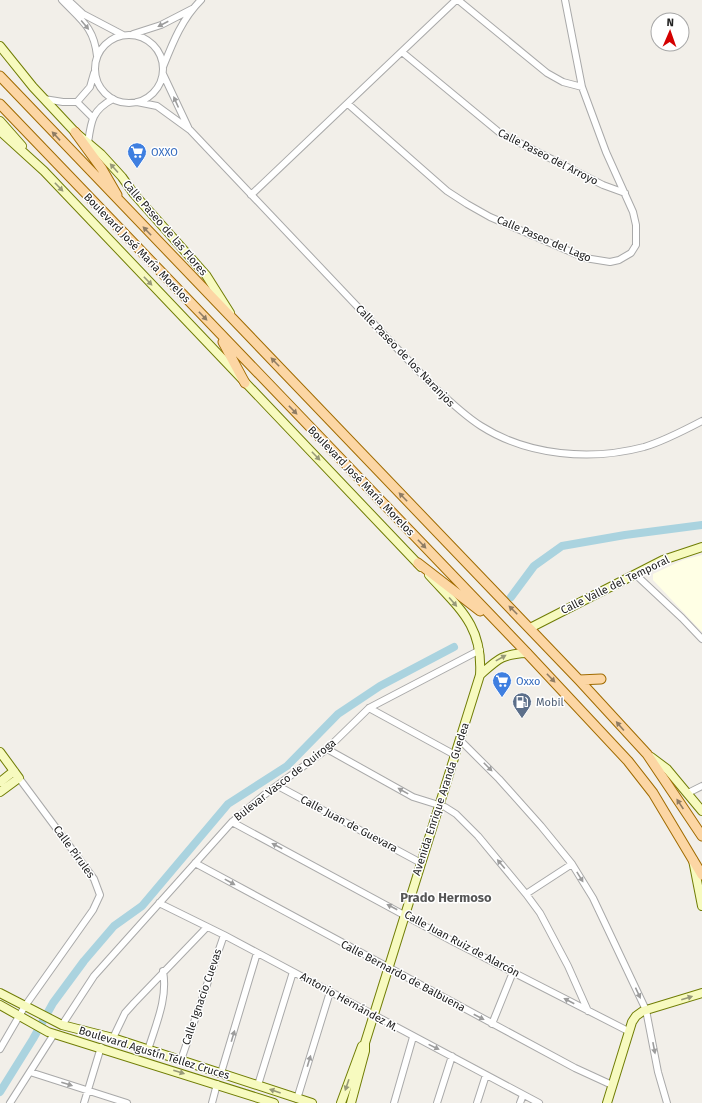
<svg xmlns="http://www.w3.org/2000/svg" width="702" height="1103" font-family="'Fira Sans',sans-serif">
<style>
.education{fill:#ffffe5}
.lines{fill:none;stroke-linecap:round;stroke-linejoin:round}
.canal{stroke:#aad3df;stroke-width:8}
.street-casing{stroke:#a9a9a9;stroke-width:8}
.secondary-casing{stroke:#707d05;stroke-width:10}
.primary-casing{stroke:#a06b00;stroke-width:11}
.street{stroke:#fff;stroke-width:6}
.secondary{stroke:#f7fabf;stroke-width:8}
.primary{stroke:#fcd6a4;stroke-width:9}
.oneway{fill:#9c9c9c}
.oneway2{fill:#8f7c63}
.oneway3{fill:#979978}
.labels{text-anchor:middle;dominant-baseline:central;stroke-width:3;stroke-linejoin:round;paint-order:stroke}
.shop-label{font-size:11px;fill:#366cbe;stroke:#fff;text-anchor:start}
.street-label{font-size:11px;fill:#222;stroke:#fff}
.service-label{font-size:11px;fill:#4e5e75;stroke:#fff;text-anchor:start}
.quarter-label{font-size:13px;font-weight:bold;fill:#555;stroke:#fff}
</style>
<rect width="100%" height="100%" fill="#f2efe9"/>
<path class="education" d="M702,555V632L653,580V574L683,560Z"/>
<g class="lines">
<path class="canal" d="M511,597L534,566L562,546L625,535L702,525
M0,1092L33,1039L53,1003L84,961L114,926L142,906L228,804L287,766L338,714L380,686L454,647"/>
<defs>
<path id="street" d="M62,0C81,20 94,27 97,56
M68,0L83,14L123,35
M458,0L547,73L563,82L582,87
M133,34L161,25L192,9
M95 69a34 34 0 1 1 68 0a34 34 0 1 1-68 0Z
M402,52L500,133L603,185L625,193
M163,67C173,42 182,19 201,0
M163,74L188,127
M44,99L63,102H77L90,87L94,73
M77,102L92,117
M137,102L157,106L190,130L428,381C445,397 462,414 481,426C528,456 591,461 644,447C664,441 683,431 702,421
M348,104L447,191L467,204L490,217L585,258L610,262L619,260L631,253L636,245V225L633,212L606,152L582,87L565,0
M88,143C91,121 92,110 113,99
M251,195L456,0
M635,574L682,618L702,639
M369,708L455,755
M460,740L499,779L541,826L572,864L593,898L646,1010L658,1072L667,1103
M327,749L413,797L445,807L456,814L478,836L526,894L540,913L568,966L588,1011
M278,786L421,863
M688,793L702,786
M232,822L452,941L628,1031
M195,863L575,1068L612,1085
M526,894L572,864
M159,903L224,935L539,1103
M492,1024L513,972
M62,1025L94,976L232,822L264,795L327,749L369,708L480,650
M113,1038L125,1013L134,1003L207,927
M0,1049L25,1006L93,910L100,895L94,879L19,778
M148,1050C156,1024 168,998 163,971
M181,1060L224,935
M30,1072L127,1103
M221,1073L257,953
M258,1085L293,972
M297,1099L330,992
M10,1103L54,1034
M84,1103L101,1047
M212,1103L217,1084
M394,1103L413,1037
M437,1103L452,1056
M477,1103L486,1075
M520,1103L523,1095"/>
<path id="secondary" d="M0,46L33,87L75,132L101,154L122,177L134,194L206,275L230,313
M0,121L22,146
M0,131L44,171L421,567
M429,575C460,609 483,626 480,675
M530,628L663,560L702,547
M0,752L19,778L0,792
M651,757L667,769L702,811
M0,782L14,771
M693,860L702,906
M0,993L62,1025L113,1038L312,1103
M0,1005L48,1032L274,1103
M341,1103L362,1046
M351,1103L365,1051V1043L480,675C498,659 502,654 527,653
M607,1103L632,1022L636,1016L643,1011L702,993"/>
<path id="primary" d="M0,76L579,680L647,754L702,836
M0,104L527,653L628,761L653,793L702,875
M75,132L102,169L117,195
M223,342L245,383
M418,563L480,611
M579,680L601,679"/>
</defs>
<use href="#street" class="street-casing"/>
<use href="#secondary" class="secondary-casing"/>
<use href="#primary" class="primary-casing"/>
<use href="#street" class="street"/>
<use href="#secondary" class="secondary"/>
<use href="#primary" class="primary"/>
</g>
<defs><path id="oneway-solid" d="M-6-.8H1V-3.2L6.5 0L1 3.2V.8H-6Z"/></defs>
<g class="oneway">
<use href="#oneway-solid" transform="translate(163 24) rotate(153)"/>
<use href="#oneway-solid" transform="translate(85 25) rotate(50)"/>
<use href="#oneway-solid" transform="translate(176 102) rotate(-114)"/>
<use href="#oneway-solid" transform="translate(488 767) rotate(45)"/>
<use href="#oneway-solid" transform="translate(403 791) rotate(-151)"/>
<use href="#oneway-solid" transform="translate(277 846) rotate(-152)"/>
<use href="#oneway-solid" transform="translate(501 864) rotate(-130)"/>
<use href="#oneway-solid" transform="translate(580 877) rotate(58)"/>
<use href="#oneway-solid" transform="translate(230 882) rotate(29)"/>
<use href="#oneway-solid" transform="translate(392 907) rotate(-152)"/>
<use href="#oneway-solid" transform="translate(638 993) rotate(65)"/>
<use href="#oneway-solid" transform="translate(569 1001) rotate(-152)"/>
<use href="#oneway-solid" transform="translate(479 1017) rotate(28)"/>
<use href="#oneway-solid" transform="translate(233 1036) rotate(-73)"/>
<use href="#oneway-solid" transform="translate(434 1047) rotate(26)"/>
<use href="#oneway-solid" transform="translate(654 1048) rotate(79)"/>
<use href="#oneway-solid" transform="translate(309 1061) rotate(-73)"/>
<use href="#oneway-solid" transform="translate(67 1084) rotate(18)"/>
</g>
<g class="oneway2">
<use href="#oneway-solid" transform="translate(56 136) rotate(-133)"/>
<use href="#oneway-solid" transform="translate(147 231) rotate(-134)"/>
<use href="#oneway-solid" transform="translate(203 316) rotate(46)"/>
<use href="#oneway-solid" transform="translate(275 362) rotate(-134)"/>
<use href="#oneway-solid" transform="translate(293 410) rotate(46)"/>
<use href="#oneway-solid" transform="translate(403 497) rotate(-134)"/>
<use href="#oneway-solid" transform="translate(422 544) rotate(46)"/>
<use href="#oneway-solid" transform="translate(513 610) rotate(-135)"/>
<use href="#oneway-solid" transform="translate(551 678) rotate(46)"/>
<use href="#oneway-solid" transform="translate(620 726) rotate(-131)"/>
<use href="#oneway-solid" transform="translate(680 804) rotate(-124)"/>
</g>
<g class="oneway3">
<use href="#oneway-solid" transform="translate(114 168) rotate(-132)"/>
<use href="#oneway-solid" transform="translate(59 187) rotate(46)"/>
<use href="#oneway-solid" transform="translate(148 281) rotate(46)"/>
<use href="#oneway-solid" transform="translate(316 456) rotate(46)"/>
<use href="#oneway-solid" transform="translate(453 602) rotate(49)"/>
<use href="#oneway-solid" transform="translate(501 658) rotate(-29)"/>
<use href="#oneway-solid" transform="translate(687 998) rotate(-17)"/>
<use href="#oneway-solid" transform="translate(179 1072) rotate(18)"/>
<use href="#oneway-solid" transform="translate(347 1085) rotate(109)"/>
<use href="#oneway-solid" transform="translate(275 1091) rotate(-161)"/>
</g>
<defs>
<symbol id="supermarket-pin" viewBox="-11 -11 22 30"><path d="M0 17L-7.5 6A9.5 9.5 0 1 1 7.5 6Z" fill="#3f7fe0" stroke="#fff"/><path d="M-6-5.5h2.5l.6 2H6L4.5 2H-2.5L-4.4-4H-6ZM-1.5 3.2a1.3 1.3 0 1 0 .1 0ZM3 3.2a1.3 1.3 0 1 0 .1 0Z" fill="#fff"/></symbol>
<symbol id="fuel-pin" viewBox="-11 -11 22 30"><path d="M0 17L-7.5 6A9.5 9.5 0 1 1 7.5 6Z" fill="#5c6f8a" stroke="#fff"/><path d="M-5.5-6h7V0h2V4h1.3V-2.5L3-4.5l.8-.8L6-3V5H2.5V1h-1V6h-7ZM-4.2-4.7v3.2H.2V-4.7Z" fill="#fff"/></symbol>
</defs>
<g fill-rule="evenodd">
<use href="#supermarket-pin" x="126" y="141" width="22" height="30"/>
<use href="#supermarket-pin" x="491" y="670" width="22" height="30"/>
<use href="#fuel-pin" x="511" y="691" width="22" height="30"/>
</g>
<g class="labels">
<g class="shop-label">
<text x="151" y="152">OXXO</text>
<text x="516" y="681">Oxxo</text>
</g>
<g class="street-label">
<text transform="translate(548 157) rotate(27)">Calle Paseo del Arroyo</text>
<text transform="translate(165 228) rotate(49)">Calle Paseo de las Flores</text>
<text transform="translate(544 239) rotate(23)">Calle Paseo del Lago</text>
<text transform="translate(137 248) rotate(46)">Boulevard José María Morelos</text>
<text transform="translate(405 356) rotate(46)">Calle Paseo de los Naranjos</text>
<text transform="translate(361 481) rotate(46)">Boulevard José María Morelos</text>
<text transform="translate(615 585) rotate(-26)">Calle Valle del Temporal</text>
<text transform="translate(285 780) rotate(-38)">Bulevar Vasco de Quiroga</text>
<text transform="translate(441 799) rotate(-72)">Avenida Enrique Aranda Guedea</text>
<text transform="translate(349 824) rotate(28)">Calle Juan de Guevara</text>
<text transform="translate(74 852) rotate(54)">Calle Pirules</text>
<text transform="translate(462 944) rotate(28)">Calle Juan Ruiz de Alarcón</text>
<text transform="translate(403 976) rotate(28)">Calle Bernardo de Balbuena</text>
<text transform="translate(202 997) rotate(-71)">Calle Ignacio Cuevas</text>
<text transform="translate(349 1002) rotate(29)">Antonio Hernández M.</text>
<text transform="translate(154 1053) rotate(17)">Boulevard Agustín Téllez Cruces</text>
</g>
<g class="service-label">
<text x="536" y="702">Mobil</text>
</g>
<g class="quarter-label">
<text x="446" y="897">Prado Hermoso</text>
</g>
</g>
<g transform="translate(670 32) rotate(2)"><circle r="19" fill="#ffffff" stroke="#a7a7a7"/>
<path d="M0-3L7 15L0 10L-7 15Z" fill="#d40000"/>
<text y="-6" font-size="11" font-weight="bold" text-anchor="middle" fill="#222222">N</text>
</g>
</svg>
